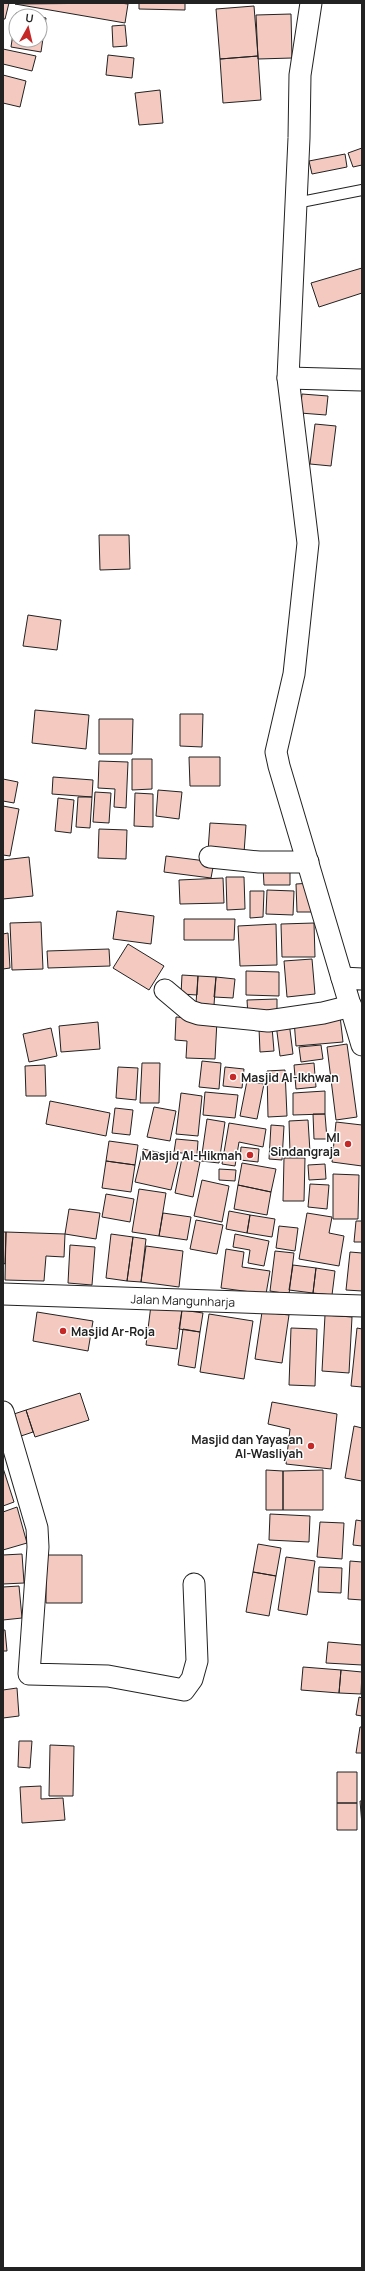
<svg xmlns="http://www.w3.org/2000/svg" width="365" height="2271" font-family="Manrope,sans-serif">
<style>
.building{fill:#f3c9c0;stroke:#222}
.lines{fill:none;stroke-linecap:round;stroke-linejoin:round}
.lane-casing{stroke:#222;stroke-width:12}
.street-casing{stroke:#222;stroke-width:23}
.lane{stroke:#fff;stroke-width:10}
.street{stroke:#fff;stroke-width:21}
.poi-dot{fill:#c62828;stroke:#fff;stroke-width:1.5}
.labels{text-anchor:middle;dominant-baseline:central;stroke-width:3;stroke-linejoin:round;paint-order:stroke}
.poi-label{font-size:12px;font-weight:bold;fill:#222;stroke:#fff;text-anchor:end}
.street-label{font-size:12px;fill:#222;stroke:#fff}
</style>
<rect width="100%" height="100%" fill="#fff"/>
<path class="building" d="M3,3H9L5,19H3Z
M120,3L128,4L125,23L15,4Z
M139,3H185V10L139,9Z
M254,6L258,56L220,59L216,9Z
M16,13L36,16H16V40H40V17L46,18L41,52L11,47Z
M291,14L292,58L258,59L256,15Z
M125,25L127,46L113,47L112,26Z
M3,49L36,56L32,71L3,64Z
M108,55L134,58L132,78L106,75Z
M258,56L261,100L223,103L220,59Z
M3,75L26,81L20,107L3,103Z
M160,90L163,123L139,125L135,93Z
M362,148V165L353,167L348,153Z
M345,154L347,167L312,174L309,161Z
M362,268V293L319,307L311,283Z
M302,394L328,396L326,415L300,413Z
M315,424L336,426L331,466L310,464Z
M99,535H129L130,569L100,570Z
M28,615L61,620L57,650L23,646Z
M35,710L89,715L86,749L32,743Z
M180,714H203L202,747L180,746Z
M99,719H133L132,754H99Z
M189,757H220V786H190Z
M132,759H152V789L132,790Z
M99,761L128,762L126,808L114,807L115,789L98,788Z
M53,777L93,780L92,797L52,794Z
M3,779L18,782L14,803L3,801Z
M158,790L182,792L179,819L156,816Z
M95,792L111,793L109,823L93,822Z
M135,793L153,794V827L134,826Z
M78,797H92L90,828L76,827Z
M58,798L74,800L71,833L55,831Z
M3,806L19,809L10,856L3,855Z
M210,823L246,825L244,853L208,851Z
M99,829L127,830L126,859L98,858Z
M166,856L214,862L211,878L164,872Z
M29,857L33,896L3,899V860Z
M263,867H290V885H264Z
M226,877H244L245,909L227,910Z
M223,878L224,903L180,904L179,880Z
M312,883L313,912H297L296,884Z
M267,890L294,891L293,915L266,914Z
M250,891H264L263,917L250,918Z
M117,911L154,916L151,944L113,939Z
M184,919H235L234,940H184Z
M41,922L43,969L12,970L10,923Z
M314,923L315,957H282L281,924Z
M276,924L277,965L240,966L238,926Z
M8,933L10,968L3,969V934Z
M128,944L164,966L149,990L113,968Z
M109,949L110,966L48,968L47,951Z
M312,959L315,994L287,997L284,961Z
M246,971L279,972V996L246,995Z
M182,975L198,976L197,995L181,994Z
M198,976L216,977L214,1005L196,1003Z
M216,977L235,979L233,998L214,997Z
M277,999V1015L248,1016L247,1000Z
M340,1016L343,1042L296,1046L294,1020Z
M176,1017L217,1020L215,1059L186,1058L187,1041L175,1040Z
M98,1022L100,1049L61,1052L59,1026Z
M289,1022L293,1054L280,1056L276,1024Z
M272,1027L274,1051L260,1052L259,1028Z
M51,1028L57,1056L29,1062L23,1034Z
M347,1044L357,1117L336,1120L327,1047Z
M321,1045L323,1059L301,1062L299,1047Z
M202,1061L221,1063L219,1089L199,1087Z
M142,1063H160L159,1103H140Z
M314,1063L316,1087L296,1089L294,1065Z
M45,1065L46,1096H26L25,1066Z
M118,1067L138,1068L136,1100L116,1098Z
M225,1067L244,1069L242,1088L223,1086Z
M285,1070L287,1116L268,1117L267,1071Z
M247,1081L264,1084L257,1119L240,1116Z
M325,1091V1114L293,1115V1093Z
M205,1092L238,1095L235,1118L203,1115Z
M181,1093L202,1096L198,1136L176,1134Z
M50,1101L110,1113L106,1136L46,1124Z
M154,1107L176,1111L170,1141L147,1137Z
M115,1108L133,1110L130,1135L112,1133Z
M313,1114H325L327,1139H314Z
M207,1119L225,1122L219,1163L201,1161Z
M308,1120L310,1152L290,1153L289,1121Z
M336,1122L362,1125V1166L332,1162Z
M229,1123L266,1129L263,1147L239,1142L235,1166L222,1164Z
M271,1125L284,1126L282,1160L269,1159Z
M176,1139L198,1141L197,1155L174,1152Z
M109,1141L138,1145L135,1165L106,1161Z
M241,1147L259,1149L258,1162L240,1160Z
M143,1149L179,1157L171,1190L135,1182Z
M182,1158L200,1162L193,1197L175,1193Z
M284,1158H305L304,1201H283Z
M106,1161L135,1165L131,1192L102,1188Z
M242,1163L276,1169L271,1192L238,1185Z
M325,1164L326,1179L309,1180L308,1165Z
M219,1169L236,1170L235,1181L219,1180Z
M333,1174L359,1175L358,1219H333Z
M202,1180L229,1186L222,1222L194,1216Z
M310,1184L329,1185L327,1209L308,1207Z
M238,1185L271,1192L267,1215L234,1209Z
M139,1189L166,1193L159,1236L132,1232Z
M106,1194L134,1199L130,1222L102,1217Z
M69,1209L100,1213L96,1239L65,1234Z
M229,1211L250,1215L247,1233L226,1229Z
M163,1213L191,1217L187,1240L159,1236Z
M307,1213L332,1217L329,1233L344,1236L339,1266L299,1259Z
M250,1215L275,1219L272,1237L247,1233Z
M196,1220L223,1225L217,1254L190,1249Z
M356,1221H362V1242H354Z
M279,1226L298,1228L295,1251L276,1248Z
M3,1232H6L5,1264L3,1263Z
M6,1232L65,1234L64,1257L46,1256L44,1281L5,1280Z
M111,1234L133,1237L127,1281L106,1278Z
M235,1234L269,1241L264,1266L248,1263L250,1250L233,1247Z
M133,1237L146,1239L141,1282L127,1281Z
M70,1245L95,1247L92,1285L68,1283Z
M146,1246L183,1251L179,1287L141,1282Z
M226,1249L244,1252L242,1267L270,1271L266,1294L221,1288Z
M275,1251L294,1253L289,1294L270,1291Z
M350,1252L362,1253V1291L346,1290Z
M293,1265L316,1268L313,1293L289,1290Z
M316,1268L335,1271L332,1295L313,1293Z
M151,1305L182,1310L177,1349L146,1345Z
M182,1310L203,1313L200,1332L179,1329Z
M37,1312L93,1321L88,1351L33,1341Z
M262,1312L289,1315L282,1363L255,1359Z
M209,1314L253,1321L244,1379L200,1372Z
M325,1315L352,1317L349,1373L322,1371Z
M291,1328L317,1329L315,1386L289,1385Z
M357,1328L362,1329V1387L351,1386Z
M183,1329L200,1332L195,1368L178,1365Z
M80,1393L89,1420L35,1437L26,1410Z
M272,1402L337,1414L331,1469L286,1464L290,1429L268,1424Z
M26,1410L33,1432L15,1438L8,1416Z
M354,1426L362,1428V1481L345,1478Z
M3,1468L14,1502L3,1506Z
M266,1470L283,1471V1510H266Z
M323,1470V1510H283V1471Z
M17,1507L27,1543L3,1550V1512Z
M270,1514L310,1516L309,1542L269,1540Z
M356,1520L362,1521V1546L353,1545Z
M320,1522L344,1523L342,1559L317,1557Z
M258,1544L281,1548L276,1576L253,1572Z
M22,1554L24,1583L3,1584V1555Z
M46,1555H82V1603H46Z
M286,1557L315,1561L307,1615L278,1610Z
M350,1561L362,1562V1600L348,1599Z
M319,1567L342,1568L341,1593L318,1592Z
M253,1572L276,1576L269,1616L246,1612Z
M19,1586L22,1618L3,1620V1587Z
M3,1630H5L7,1651H3Z
M328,1642L362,1645V1665L326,1663Z
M303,1667L341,1670L339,1693L301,1690Z
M341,1670L362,1672L361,1694L339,1693Z
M17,1688L19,1716L3,1718V1690Z
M359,1697L362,1698V1716L356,1715Z
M360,1727H362V1753H356Z
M19,1741H32L30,1768L18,1767Z
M50,1745L74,1746L73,1796H49Z
M337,1772H357V1803H337Z
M41,1786V1799L63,1798L65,1820L22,1823L20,1787Z
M360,1801H362V1825Z
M337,1803H357V1830H337Z"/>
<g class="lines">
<defs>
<path id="lane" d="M296,203L362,190"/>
<g id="street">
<path d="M311,3L300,75L299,138L288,378L308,543L294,674L276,752L279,766L342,978"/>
<path d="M288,378L362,380"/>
<path d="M210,857L259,862H308"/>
<path d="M362,979L342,978L362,1045"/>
<path d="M165,990L190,1011L199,1014L268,1021L323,1013L351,1006"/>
<path id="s1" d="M3,1294L362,1306"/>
<path d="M3,1412L37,1528L38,1547L29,1674L108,1676L184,1690L192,1679L197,1661L194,1584"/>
</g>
</defs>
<use href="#lane" class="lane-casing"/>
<use href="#street" class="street-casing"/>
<use href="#lane" class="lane"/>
<use href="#street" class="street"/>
</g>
<g class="poi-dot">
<circle cx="233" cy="1077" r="4"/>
<circle cx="348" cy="1144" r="4"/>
<circle cx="250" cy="1155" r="4"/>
<circle cx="63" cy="1331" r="4"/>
<circle cx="311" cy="1446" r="4"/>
</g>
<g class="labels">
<g class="poi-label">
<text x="241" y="1077" text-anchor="start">Masjid Al-Ikhwan</text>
<text x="340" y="1137">MI<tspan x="340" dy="14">Sindangraja</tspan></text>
<text x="242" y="1155">Masjid Al-Hikmah</text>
<text x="71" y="1331" text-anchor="start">Masjid Ar-Roja</text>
<text x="303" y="1439">Masjid dan Yayasan<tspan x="303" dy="14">Al-Wasliyah</tspan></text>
</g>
<g class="street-label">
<text stroke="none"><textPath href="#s1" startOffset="180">Jalan Mangunharja</textPath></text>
</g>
</g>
<rect width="365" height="2271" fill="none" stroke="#222222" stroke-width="8"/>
<g transform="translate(28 28) rotate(8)"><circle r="19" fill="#ffffff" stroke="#a7a7a7"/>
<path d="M0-3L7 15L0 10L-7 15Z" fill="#c62828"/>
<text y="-6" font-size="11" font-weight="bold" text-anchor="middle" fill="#222222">U</text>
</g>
</svg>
